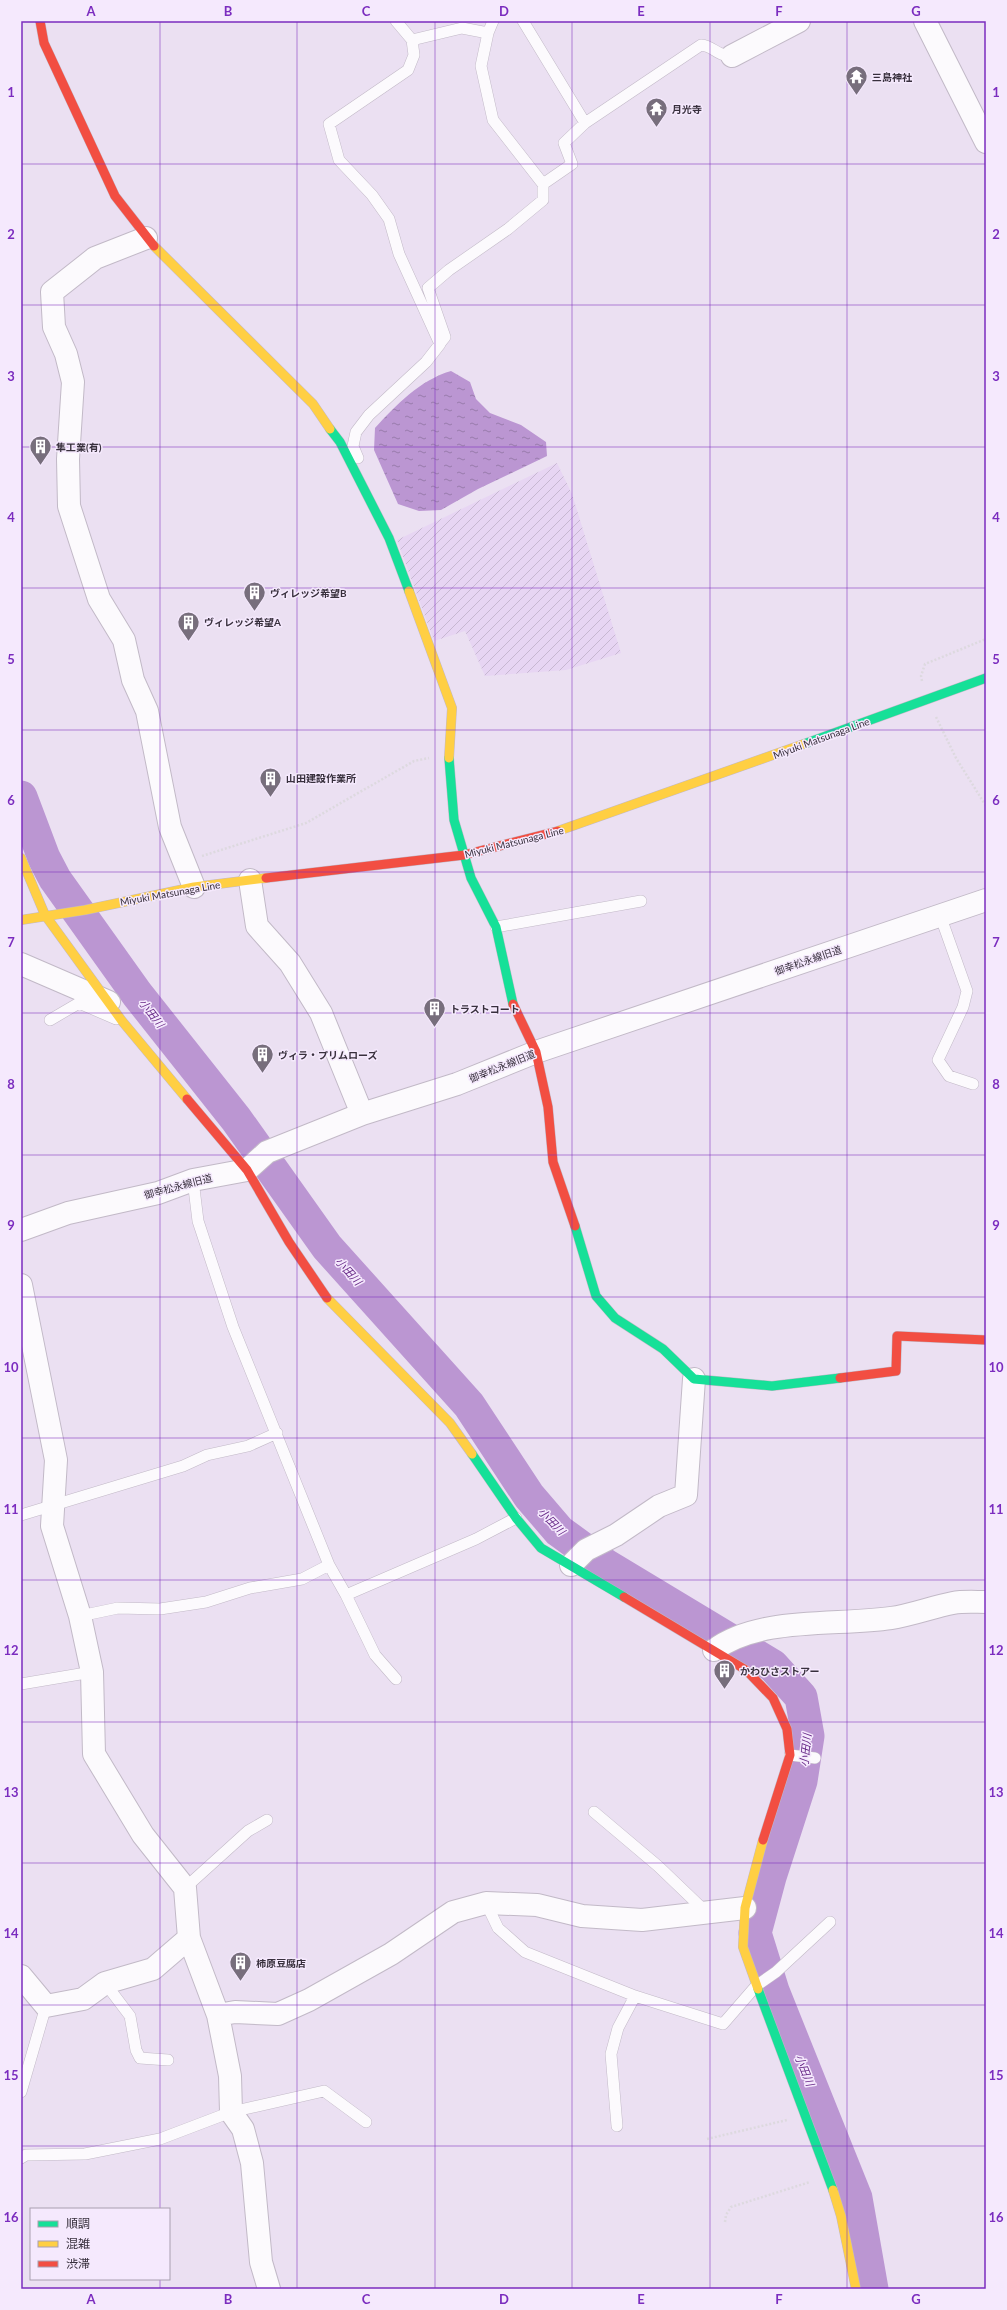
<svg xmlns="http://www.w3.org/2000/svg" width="1007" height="2310" font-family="Lato,'Noto Sans JP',sans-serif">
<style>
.industrial{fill:url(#industrial-furrows)}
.water{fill:url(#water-ripples)}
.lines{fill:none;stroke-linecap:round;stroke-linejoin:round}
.river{stroke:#bb96d2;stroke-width:33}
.lane-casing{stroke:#c2b9c7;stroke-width:12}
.street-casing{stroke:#c2b9c7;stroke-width:24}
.fast-casing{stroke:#c2b9c7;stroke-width:10}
.slow-casing{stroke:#c2b9c7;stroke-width:10}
.jam-casing{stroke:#c2b9c7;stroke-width:10}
.path{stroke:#ddd9df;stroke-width:2.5;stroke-dasharray:2 2;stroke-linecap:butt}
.lane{stroke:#fcfafd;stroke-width:11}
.street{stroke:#fcfafd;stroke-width:22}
.fast{stroke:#16e098;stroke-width:9}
.slow{stroke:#ffcf43;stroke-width:9}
.jam{stroke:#f24e42;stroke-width:9}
.grid{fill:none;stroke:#7b2cbf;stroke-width:1;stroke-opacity:0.55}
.labels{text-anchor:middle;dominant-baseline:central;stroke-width:3;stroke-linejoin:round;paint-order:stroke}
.poi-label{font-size:10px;font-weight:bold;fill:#38303d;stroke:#f5e9fd;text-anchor:start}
.street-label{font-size:10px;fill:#38303d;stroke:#f5e9fd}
.water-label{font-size:11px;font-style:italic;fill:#672987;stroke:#f5e9fd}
.neatline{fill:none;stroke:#7b2cbf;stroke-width:1.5}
.grid-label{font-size:13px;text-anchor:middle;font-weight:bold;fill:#7b2cbf}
</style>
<defs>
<pattern id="industrial-furrows" width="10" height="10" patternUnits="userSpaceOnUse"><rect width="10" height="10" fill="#e7d5f3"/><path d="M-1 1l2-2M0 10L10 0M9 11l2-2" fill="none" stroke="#c7b7d1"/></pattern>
<pattern id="water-ripples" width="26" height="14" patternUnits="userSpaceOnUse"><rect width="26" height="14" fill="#bb96d2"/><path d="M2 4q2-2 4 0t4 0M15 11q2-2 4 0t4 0" fill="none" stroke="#997bac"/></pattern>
</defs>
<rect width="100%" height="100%" fill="#ebe0f2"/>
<path class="industrial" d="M557,463L572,494L621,653L566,670L485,676L465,631L434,641L397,540Z"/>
<path class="water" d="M451,371L470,382L476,399L490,413L521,425L546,442L547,456L478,489L441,510L419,511L398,504L374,450L375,428C396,405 420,380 451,371Z"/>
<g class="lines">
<path class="river" d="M21,797L44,858L55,879L137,994L236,1119L327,1247L469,1405L529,1496L559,1531L607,1566L773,1666L801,1697L808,1736L801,1781L770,1877L755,1933L773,1991L856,2198L872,2289"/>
<defs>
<path id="lane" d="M493,21L488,33L481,66L493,120L543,184
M523,21L585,123L701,45C714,46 716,56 732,56
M412,40L462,28L488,33
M441,342L445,337L428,288L449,270L508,229L543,200V184L572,164L564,143L585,123
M358,458L353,446L356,432L369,415L426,362L440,344L399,254L389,219L372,195L339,160L329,124L408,70L414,55L412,40L396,21
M940,915L967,991L963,1007L938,1060L949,1076L973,1084
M496,927L641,901
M50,1020L79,1003L116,1019
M193,1180L198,1221L233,1327L329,1565L346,1595L476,1539L516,1518
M21,1515L183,1466L207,1455L248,1446L277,1433
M346,1595L375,1655L396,1679
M80,1616L118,1608L160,1609L206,1602L250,1588L302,1579L329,1565
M21,1684L92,1672
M790,1755L815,1758
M594,1812L658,1866L706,1912
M185,1888L248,1831L267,1820
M486,1903L498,1928L525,1952L635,1996L723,2024L756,1986L776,1972L830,1922
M105,1983L130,2016L136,2050L140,2058L168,2060
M21,2092L46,2006
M617,2126L611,2054L618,2028L635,1996
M21,2158L26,2155L85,2154L160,2139L231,2112L324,2091L366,2122"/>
<path id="street" d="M925,21L986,142
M732,56L799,21
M146,238L95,258L52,292L54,327L66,354L73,382L68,459L69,506L99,599L124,640L133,680L147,711L170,827L194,887
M250,880L257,926L290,963L321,1013L362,1114
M21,964L109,1002
M21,1230L68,1213L158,1193L193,1180L247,1170L267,1152L362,1114L457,1084L536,1052L986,900
M21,1285L56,1460L52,1526L80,1616L92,1672L94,1754L143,1835L185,1888L189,1938L218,2015L235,2012L278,2014L309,2000L391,1954L453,1912L486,1903L537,1905L582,1916L642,1920L745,1908
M571,1565L586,1550L616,1535L659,1506L686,1495L694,1379
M714,1650C760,1616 836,1626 891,1618C912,1615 932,1607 953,1603C963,1601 975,1602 986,1602
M21,1976L46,2006L83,1999L105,1983L153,1969L189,1938
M218,2015L230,2076L231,2112L243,2129L252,2163L261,2262L269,2289"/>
<path id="fast" d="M330,429L340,442L389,538L409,591
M804,744L986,678
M449,758L454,820L471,878L496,927L513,1004
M575,1226L596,1296L615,1318L663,1349L694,1379L772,1386L840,1378
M472,1454L516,1518L541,1548L624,1597
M758,1989L833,2190"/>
<path id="slow" d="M154,246L313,404L330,429
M409,591L452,708L449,758
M558,831L804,744
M21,858L45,915L122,1021L187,1099
M21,920L85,910L194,887L266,878
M327,1298L450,1423L472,1454
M758,1989L743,1947L745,1908L763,1840
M833,2190L841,2216L856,2289"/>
<path id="jam" d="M40,21L44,43L115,196L154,246
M266,878L464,855L558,831
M513,1004L536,1052L548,1107L553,1162L575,1226
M187,1099L247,1170L289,1242L327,1298
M840,1378L896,1371L897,1336L986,1340
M624,1597L746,1670L773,1698L787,1729L790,1755L763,1840"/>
</defs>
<use href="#lane" class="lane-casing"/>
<use href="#street" class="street-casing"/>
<use href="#fast" class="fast-casing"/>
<use href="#slow" class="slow-casing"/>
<use href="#jam" class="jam-casing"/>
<path class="path" d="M922,681L921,676L925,664L986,639
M936,717L956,758L986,806
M202,856L306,823L414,761L429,758
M707,2139L787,2120
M725,2222L726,2215L731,2207L810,2182"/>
<use href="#lane" class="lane"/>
<use href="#street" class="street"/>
<use href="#fast" class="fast"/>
<use href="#slow" class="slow"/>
<use href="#jam" class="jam"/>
</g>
<path class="grid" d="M160,21V2209M297,21V2289M435,21V2289M572,21V2289M710,21V2289M847,21V2289M21,164H986M21,305H986M21,447H986M21,588H986M21,730H986M21,872H986M21,1013H986M21,1155H986M21,1297H986M21,1438H986M21,1580H986M21,1722H986M21,1863H986M21,2005H986M21,2146H986M160,2279V2289"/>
<defs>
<symbol id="temple-pin" viewBox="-11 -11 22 30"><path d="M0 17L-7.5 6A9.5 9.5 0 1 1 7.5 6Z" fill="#776e7c" stroke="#f5e9fd"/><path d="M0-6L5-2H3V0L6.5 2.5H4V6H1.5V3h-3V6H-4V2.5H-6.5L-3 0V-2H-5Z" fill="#fff"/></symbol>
<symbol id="building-pin" viewBox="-11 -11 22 30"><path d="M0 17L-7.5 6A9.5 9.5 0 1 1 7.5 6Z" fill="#776e7c" stroke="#f5e9fd"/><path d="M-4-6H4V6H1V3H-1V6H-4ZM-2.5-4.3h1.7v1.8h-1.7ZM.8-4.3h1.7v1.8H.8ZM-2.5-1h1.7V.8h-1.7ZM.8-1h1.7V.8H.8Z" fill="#fff"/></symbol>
</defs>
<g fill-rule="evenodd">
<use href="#temple-pin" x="844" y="64" width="25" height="34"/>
<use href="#temple-pin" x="644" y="96" width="25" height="34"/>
<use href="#building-pin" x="28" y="434" width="25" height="34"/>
<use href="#building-pin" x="242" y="580" width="25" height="34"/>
<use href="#building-pin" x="176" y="610" width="25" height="34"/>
<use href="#building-pin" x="258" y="766" width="25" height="34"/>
<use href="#building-pin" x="422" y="996" width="25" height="34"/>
<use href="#building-pin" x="250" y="1042" width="25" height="34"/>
<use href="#building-pin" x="712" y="1658" width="25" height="34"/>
<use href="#building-pin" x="228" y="1950" width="25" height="34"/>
</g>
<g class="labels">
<g class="poi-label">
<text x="872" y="77">三島神社</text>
<text x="672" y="109">月光寺</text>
<text x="56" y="447">隼工業(有)</text>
<text x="270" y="593">ヴィレッジ希望B</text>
<text x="204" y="622">ヴィレッジ希望A</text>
<text x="286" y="778">山田建設作業所</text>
<text x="450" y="1009">トラストコート</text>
<text x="278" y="1055">ヴィラ・プリムローズ</text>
<text x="740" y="1671">かわひさストアー</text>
<text x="256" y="1963">柿原豆腐店</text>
</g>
<g class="street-label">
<text transform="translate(821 738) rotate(-20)">Miyuki Matsunaga Line</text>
<text transform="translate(514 842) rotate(-14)">Miyuki Matsunaga Line</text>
<text transform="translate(170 893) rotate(-10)">Miyuki Matsunaga Line</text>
<text transform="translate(808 960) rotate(-19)">御幸松永線旧道</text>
<text transform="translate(502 1066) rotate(-22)">御幸松永線旧道</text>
<text transform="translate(178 1186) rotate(-15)">御幸松永線旧道</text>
</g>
<g class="water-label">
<text transform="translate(152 1013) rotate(52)">小田川</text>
<text transform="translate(349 1271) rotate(48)">小田川</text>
<text transform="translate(552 1521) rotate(46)">小田川</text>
<text transform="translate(805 1750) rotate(-84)">小田川</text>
<text transform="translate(805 2070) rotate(68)">小田川</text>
</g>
</g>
<rect width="1007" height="2310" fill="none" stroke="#f5e9fd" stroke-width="44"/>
<rect x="30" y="2208" width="140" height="72" fill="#f5e9fd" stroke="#a99fb0"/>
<rect x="38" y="2221" width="20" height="6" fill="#16e098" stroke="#a99fb0"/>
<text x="66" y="2228" font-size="12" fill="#38303d">順調</text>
<rect x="38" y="2241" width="20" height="6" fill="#ffcf43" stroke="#a99fb0"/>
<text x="66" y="2248" font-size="12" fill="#38303d">混雑</text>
<rect x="38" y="2261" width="20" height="6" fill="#f24e42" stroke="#a99fb0"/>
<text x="66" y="2268" font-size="12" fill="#38303d">渋滞</text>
<rect x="22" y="22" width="963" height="2266" class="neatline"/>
<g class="grid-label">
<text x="91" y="16">A</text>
<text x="228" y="16">B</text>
<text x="366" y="16">C</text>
<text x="504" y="16">D</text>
<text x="641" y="16">E</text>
<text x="779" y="16">F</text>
<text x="916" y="16">G</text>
<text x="11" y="97">1</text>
<text x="996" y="97">1</text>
<text x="11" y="239">2</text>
<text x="996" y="239">2</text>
<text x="11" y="381">3</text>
<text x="996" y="381">3</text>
<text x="11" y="522">4</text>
<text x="996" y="522">4</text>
<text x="11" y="664">5</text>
<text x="996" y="664">5</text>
<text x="11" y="805">6</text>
<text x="996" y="805">6</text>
<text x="11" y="947">7</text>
<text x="996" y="947">7</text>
<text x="11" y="1089">8</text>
<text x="996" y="1089">8</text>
<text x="11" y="1230">9</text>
<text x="996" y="1230">9</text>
<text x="11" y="1372">10</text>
<text x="996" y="1372">10</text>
<text x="11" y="1514">11</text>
<text x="996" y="1514">11</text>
<text x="11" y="1655">12</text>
<text x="996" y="1655">12</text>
<text x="11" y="1797">13</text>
<text x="996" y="1797">13</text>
<text x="11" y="1938">14</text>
<text x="996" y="1938">14</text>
<text x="11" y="2080">15</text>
<text x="996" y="2080">15</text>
<text x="11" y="2222">16</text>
<text x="996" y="2222">16</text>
<text x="91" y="2304">A</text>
<text x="228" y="2304">B</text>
<text x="366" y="2304">C</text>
<text x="504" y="2304">D</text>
<text x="641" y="2304">E</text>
<text x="779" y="2304">F</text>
<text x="916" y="2304">G</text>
</g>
</svg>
